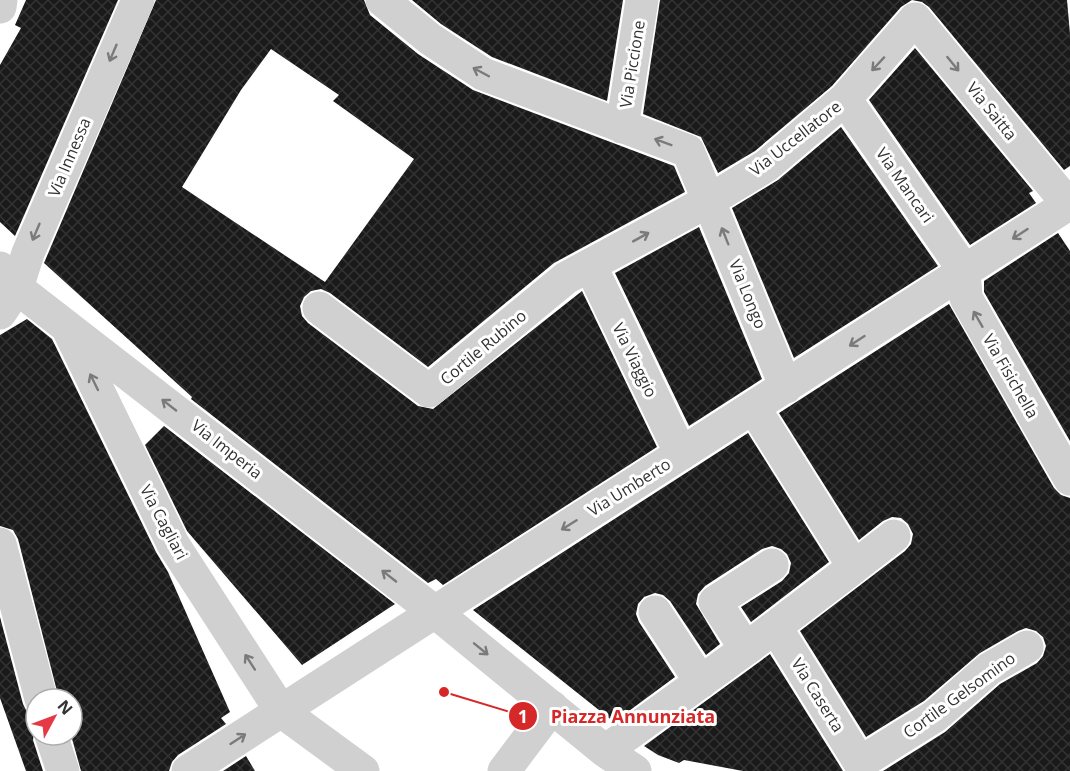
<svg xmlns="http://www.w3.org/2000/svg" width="1070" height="771" font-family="'Open Sans',sans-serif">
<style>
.building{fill:url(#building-cross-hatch);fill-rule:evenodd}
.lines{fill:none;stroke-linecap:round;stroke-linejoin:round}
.minor{stroke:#d0d0d0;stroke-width:33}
.oneway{stroke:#7a7a7a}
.labels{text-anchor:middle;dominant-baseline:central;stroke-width:6;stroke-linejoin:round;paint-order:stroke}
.street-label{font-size:16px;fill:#333;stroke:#fff}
.leader{fill:none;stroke:#d62828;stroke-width:2}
.callout-dot{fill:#d62828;stroke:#fff;stroke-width:2}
.mark-label{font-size:18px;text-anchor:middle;font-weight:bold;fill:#fff}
.callout-label{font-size:18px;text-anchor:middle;font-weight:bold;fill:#d62828;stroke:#fff;stroke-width:6;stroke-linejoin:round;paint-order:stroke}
</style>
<defs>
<pattern id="building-cross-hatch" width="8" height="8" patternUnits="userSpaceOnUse" patternTransform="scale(1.5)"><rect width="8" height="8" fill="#1a1a1a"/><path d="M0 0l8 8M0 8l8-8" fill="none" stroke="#333"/></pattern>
</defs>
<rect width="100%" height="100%" fill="#fff"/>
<path class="building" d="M26,0H118L15,236L0,222V65L21,28L15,25Z
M156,0H364L370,15L418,54L473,90L674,166L685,192L554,263L428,367L330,293L321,289L311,291L304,297L300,306L302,316L308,323L418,406L433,409L582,291L657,447L443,585L436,579L428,583L191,399L192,397L44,263ZM271,49L339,95L333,101L414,159L325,282L182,187L241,90Z
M412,0H623L607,101L492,57L441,24Z
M660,0H1067L1070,34V166L1064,170L929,7L922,2L912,0L901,7L832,86L755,151L718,173L701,137L643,114Z
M915,48L1033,191L1029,193L1036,203L970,245L869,100Z
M841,127L938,266L794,358L732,208L778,180Z
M699,227L762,379L689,426L615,273Z
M1058,233L1070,251V441L984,292V281Z
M949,304L1054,488L1061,495L1070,498V771H883L945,732L1000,684L1037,663L1043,656L1046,646L1043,637L1036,631L1026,628L1018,631L980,653L924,701L866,737L800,631L905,551L911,544L913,534L908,524L901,518L892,517L883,521L859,540L779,413Z
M27,319L52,339L156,552L168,572L230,712L221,718L226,724L178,755L172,762L169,771H81L71,735L72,699H59L18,539L13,530L0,526V335Z
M164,426L395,604L302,665L187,531L145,445Z
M748,433L829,562L751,622L741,607L782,581L789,573L791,563L787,554L781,549L772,546L762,549L705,586L698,594L696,604L720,644L706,655L670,601L663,595L655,593L644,597L638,604L636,614L639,622L675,677L614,722L473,610Z
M0,617L23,704L27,712L36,717L33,740L43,771H26L0,698Z
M770,654L843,771H743L684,760L679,763L658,755L644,746Z
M246,756L255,771H223Z"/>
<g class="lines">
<path class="minor" d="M382,0L430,39L483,74L688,151L786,387
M0,7L1,0
M915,19L1068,204
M845,99L964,270L966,298L1070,479
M622,127L642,0
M590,265L681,454
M0,268L17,288L435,612L605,751L635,771
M319,308L429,391L566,278L710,200L766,166L845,99L915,19
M0,313L17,288L28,253L138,0
M69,331L173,544L281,711L363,771
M0,544L41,699
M854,567L894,536
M655,612L701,682
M776,628L860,763L935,716L989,669L1027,647
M746,649L715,602L772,565
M51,735L63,771
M605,751L746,649L854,567L754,408
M188,771L1070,203
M504,771L552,707"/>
</g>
<defs><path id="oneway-shaft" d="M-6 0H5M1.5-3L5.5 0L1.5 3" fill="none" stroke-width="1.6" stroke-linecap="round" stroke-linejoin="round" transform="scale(1.5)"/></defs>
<g class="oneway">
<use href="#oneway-shaft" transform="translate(113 53) rotate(113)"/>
<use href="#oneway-shaft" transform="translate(878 64) rotate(133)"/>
<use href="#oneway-shaft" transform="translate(953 64) rotate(51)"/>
<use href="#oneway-shaft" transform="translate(481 72) rotate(-152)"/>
<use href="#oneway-shaft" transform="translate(663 142) rotate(-160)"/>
<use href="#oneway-shaft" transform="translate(36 232) rotate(113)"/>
<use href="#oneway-shaft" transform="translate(1020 234) rotate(147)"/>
<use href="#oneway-shaft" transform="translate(725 236) rotate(-112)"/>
<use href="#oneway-shaft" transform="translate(641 237) rotate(-29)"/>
<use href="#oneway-shaft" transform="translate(978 319) rotate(-120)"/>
<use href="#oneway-shaft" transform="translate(857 341) rotate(147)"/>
<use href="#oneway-shaft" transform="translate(94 382) rotate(-116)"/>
<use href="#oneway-shaft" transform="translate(169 405) rotate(-142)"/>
<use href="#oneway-shaft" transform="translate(569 525) rotate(148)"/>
<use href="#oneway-shaft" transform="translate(389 576) rotate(-142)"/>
<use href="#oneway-shaft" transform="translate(481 649) rotate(39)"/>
<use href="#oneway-shaft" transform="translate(250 662) rotate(-123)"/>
<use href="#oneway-shaft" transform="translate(238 739) rotate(-33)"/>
</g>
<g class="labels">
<g class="street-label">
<text transform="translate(632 64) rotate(-81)">Via Piccione</text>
<text transform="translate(992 111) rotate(51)">Via Saitta</text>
<text transform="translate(795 138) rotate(-38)">Via Uccellatore</text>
<text transform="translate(69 157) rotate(-67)">Via Innessa</text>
<text transform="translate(905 185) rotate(55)">Via Mancari</text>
<text transform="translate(748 294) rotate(68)">Via Longo</text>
<text transform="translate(483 347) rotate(-40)">Cortile Rubino</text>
<text transform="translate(635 360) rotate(64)">Via Viaggio</text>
<text transform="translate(1011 376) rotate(60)">Via Fisichella</text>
<text transform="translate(227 449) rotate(38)">Via Imperia</text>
<text transform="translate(629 487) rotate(-32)">Via Umberto</text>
<text transform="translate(164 522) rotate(62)">Via Cagliari</text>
<text transform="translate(818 695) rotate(58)">Via Caserta</text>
<text transform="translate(959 695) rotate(-36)">Cortile Gelsomino</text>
</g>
</g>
<path class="leader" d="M444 692L523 716"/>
<g class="callout-dot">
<circle cx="444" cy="692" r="6"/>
<circle cx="523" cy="716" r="15"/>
</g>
<g class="mark-label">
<text x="523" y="723">1</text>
</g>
<g class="callout-label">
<text x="633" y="723">Piazza Annunziata</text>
</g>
<g transform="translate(54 717) rotate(49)"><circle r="28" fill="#ffffff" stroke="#adadad" stroke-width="1.5"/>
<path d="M0-4.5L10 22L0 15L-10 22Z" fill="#e63946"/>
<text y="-9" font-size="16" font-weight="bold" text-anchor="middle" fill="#333333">N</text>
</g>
</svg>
